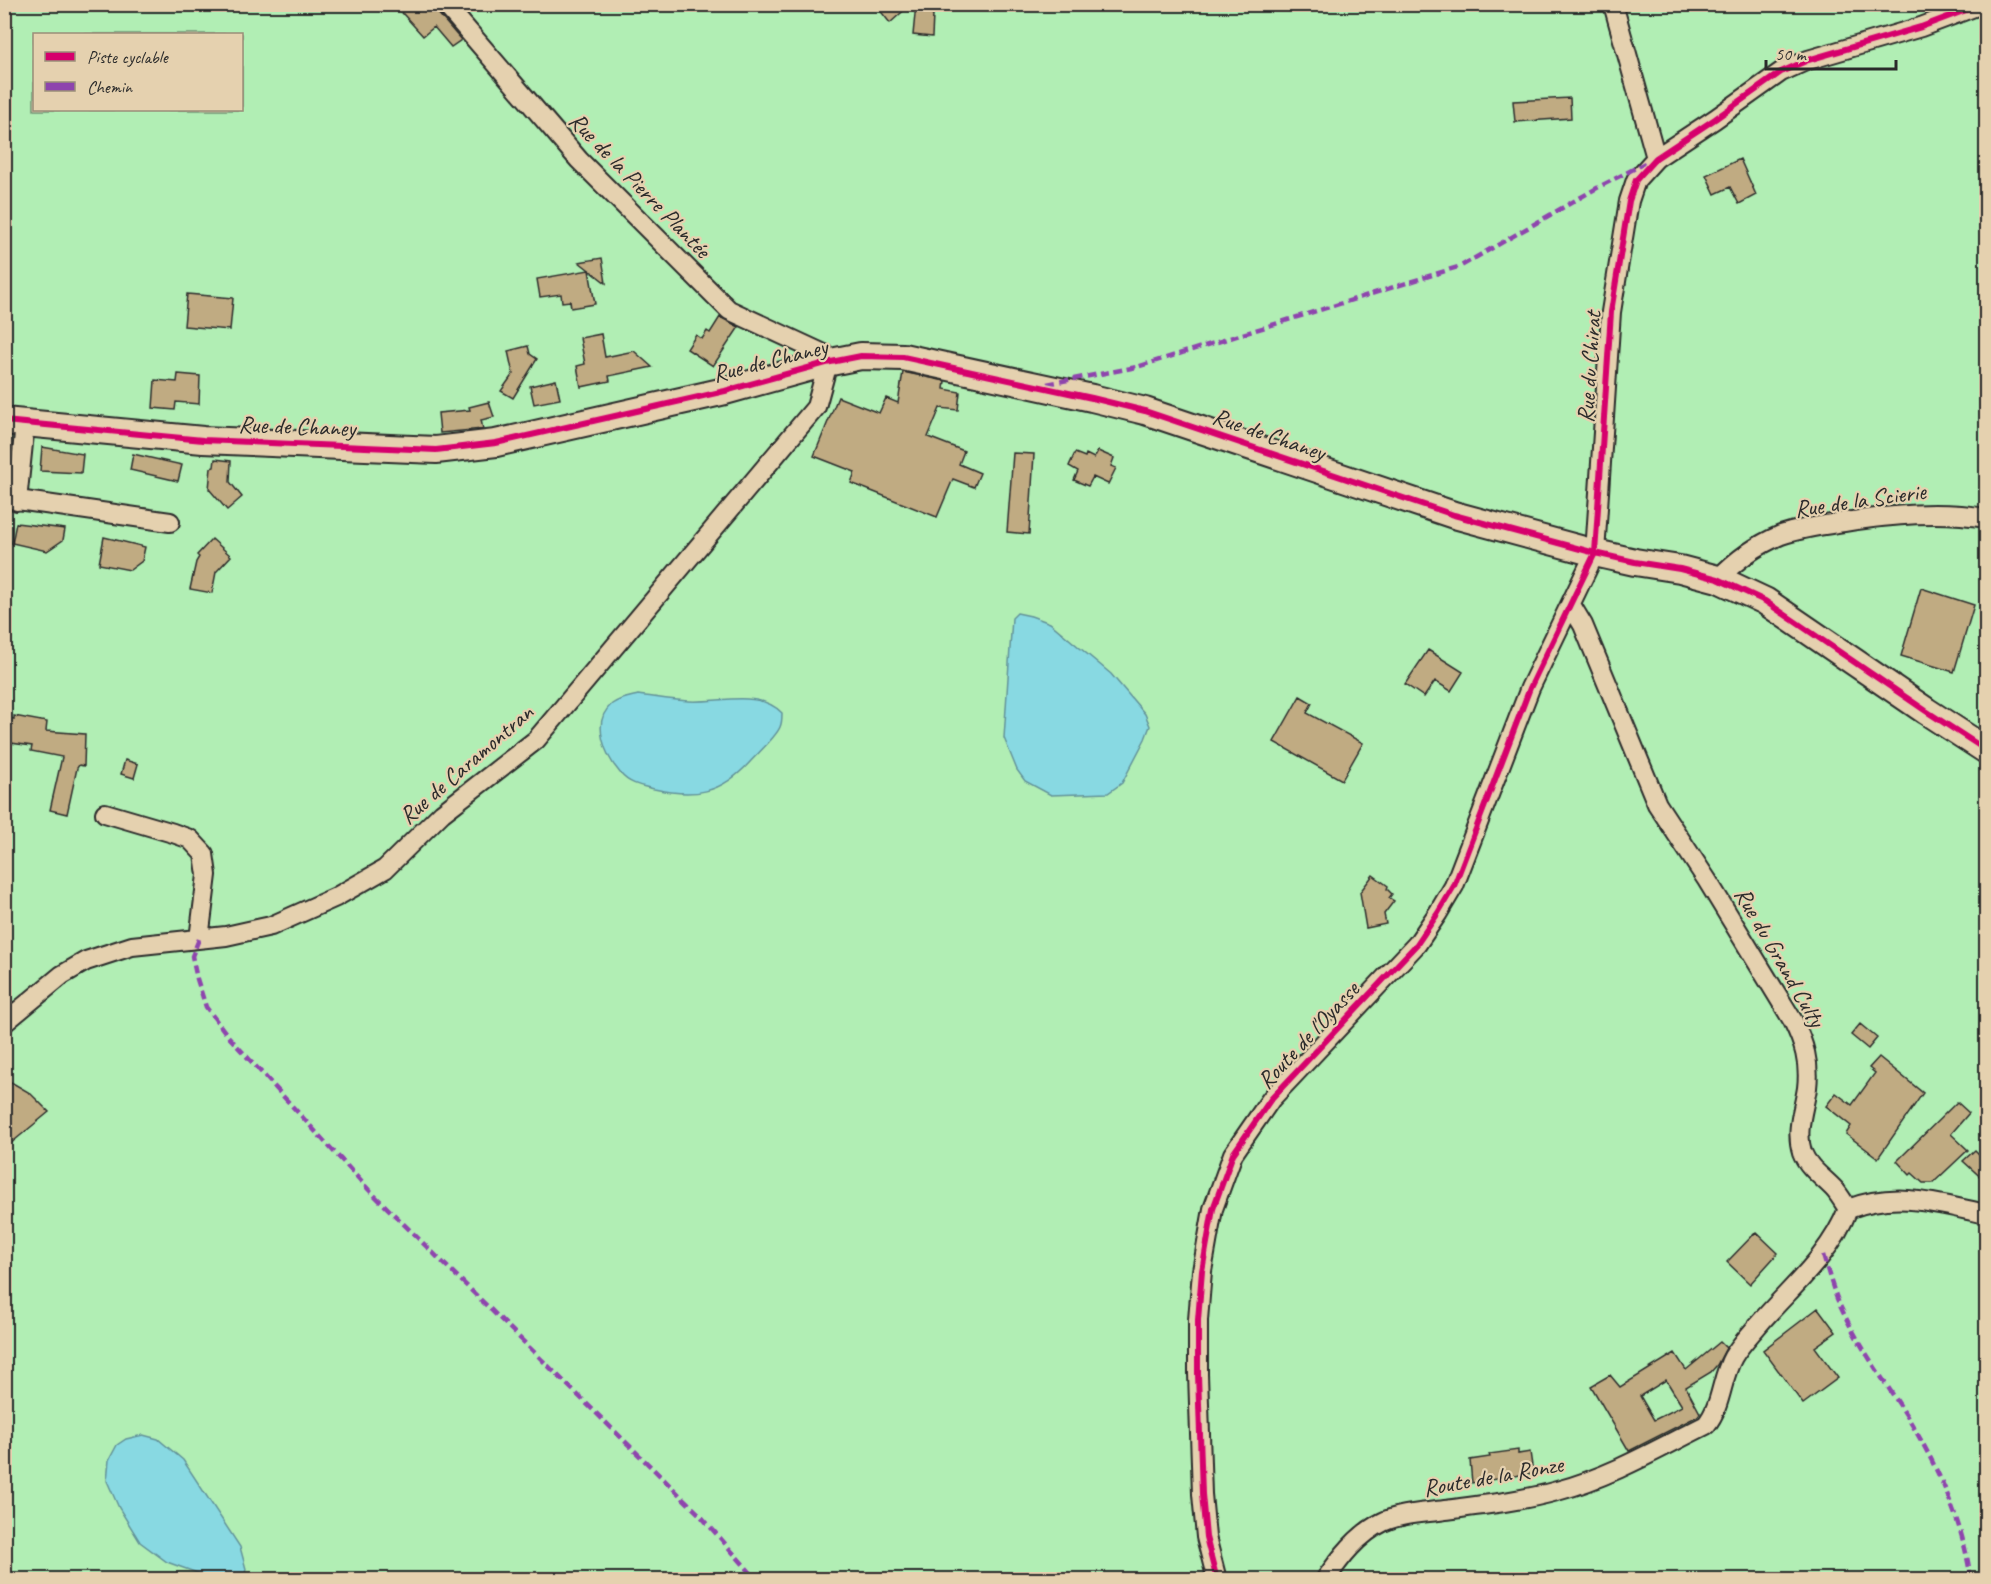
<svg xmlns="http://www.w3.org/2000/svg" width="1991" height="1584" font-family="Caveat,sans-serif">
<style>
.green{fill:#b1eeb4;stroke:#6e8c70;stroke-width:1.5;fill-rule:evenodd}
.water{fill:#88d9e2;stroke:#639399;stroke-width:1.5}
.building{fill:#c0ab82;stroke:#2b2b2b;stroke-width:1.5;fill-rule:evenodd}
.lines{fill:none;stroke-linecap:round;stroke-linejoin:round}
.street-casing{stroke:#2b2b2b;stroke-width:22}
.secondary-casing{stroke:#2b2b2b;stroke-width:30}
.street{stroke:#e5d1af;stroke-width:18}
.secondary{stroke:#e5d1af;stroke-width:26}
.quiet{stroke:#8e44ad;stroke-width:4.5;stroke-dasharray:9 4.5;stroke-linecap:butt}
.cycleway-casing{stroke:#e5d1af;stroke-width:10}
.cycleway{stroke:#d6006c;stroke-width:6}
.labels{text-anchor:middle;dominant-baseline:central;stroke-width:4.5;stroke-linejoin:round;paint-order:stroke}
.street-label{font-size:24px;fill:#2b2b2b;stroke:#e5d1af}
</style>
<rect width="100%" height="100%" fill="#e5d1af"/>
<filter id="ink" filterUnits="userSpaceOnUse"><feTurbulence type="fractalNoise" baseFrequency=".0167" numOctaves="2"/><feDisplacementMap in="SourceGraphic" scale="12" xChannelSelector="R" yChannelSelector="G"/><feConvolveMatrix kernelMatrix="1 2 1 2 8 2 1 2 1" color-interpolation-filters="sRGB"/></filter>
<g filter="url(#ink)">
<path class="green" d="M5,5H1986V1579L5,1580ZM34,34H242V110H34Z"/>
<path class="water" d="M1017,613L1031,616L1050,623L1111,674L1145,714L1150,726L1145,739L1122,783L1108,793L1051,795L1025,781L1017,770L1004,738L1012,618Z
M638,695C655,697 672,700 689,701C719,703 759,689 782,713C782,717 782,723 780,727C776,737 758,753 750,762C721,794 694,798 654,789C642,786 629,784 621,774C606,757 590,722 612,704C620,698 629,697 638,695Z
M143,1435L158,1439L183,1460L240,1547L246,1569L244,1579H214L167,1562L140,1542L119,1508L107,1481L109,1460L117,1445L126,1439Z"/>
<path class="building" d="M394,4H434L436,11L461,40L451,47L434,27L423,36Z
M875,4H911L890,23Z
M916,4H924L933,15L932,37L913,35Z
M1570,98L1571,118L1515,122L1513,101Z
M1740,159L1756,195L1739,204L1730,187L1715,194L1706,175Z
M602,258L606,283L579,262Z
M589,270L595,304L571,308L570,301L562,302L561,294L540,297L537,279Z
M187,294L233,298L230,330L184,326Z
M720,317L739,327L713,366L687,349L696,335L702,339L707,331L710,333Z
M601,334L605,357L634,351L652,367L609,376L610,381L581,387L577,366L585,364L580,338Z
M528,346L530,354L537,359L513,398L501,391L513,374L508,351Z
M903,372L945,381L944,389L960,392L958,410L940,408L928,437L964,451L959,464L980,473L974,487L953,479L937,517L851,483L855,472L814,456L838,397L879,413L886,398L898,403Z
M178,374L200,376L199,404L176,402L175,410L153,408L155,380L177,382Z
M556,380L560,399L534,404L530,386Z
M489,402L494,417L481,420L483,429L440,433L438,413L470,410L469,407Z
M42,447L83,454L81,473L40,471Z
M1098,451L1114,458L1111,466L1116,468L1108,484L1093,477L1088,486L1074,480L1078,471L1069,466L1075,453L1085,457L1086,454L1094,458Z
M1013,453L1034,454L1029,534L1007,532Z
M133,454L182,465L178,481L130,470Z
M215,459L231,461L230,482L242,497L227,510L209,489L211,468L214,467Z
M16,523L65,529L63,540L47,551L12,543Z
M104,537L145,547L142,561L130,570L99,564Z
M212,539L231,556L216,572L212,593L190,589L196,562L199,557L197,555Z
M1921,588L1974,605L1954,672L1901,656Z
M1428,650L1463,672L1451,691L1435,681L1424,697L1405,684Z
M1300,696L1312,703L1307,713L1363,743L1342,780L1274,742Z
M14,716L47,722L46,731L85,734L84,766L79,765L77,768L67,814L50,810L62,757L31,751L32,746L4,742V717L14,719Z
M125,760L138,764L134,778L121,774Z
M1373,875L1388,886L1387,889L1392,894L1389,898L1394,901L1384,914L1386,924L1366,928L1360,892Z
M1860,1024L1877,1038L1868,1049L1851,1035Z
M1879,1057L1923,1093L1878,1158L1846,1134L1851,1126L1826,1106L1836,1093L1852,1105L1875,1073L1869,1068Z
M4,1078L30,1093L49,1112L4,1149Z
M1957,1102L1969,1113L1951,1134L1968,1150L1933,1183H1923L1912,1173L1910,1175L1897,1161Z
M1975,1150L1986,1161V1182L1963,1161Z
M1756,1232L1778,1253L1750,1284L1727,1262Z
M1818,1308L1836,1332L1815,1347L1838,1378L1803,1404L1763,1350Z
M1720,1342L1726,1348L1717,1365L1711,1372L1686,1387L1700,1413L1698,1416L1629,1451L1591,1386L1610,1375L1620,1387L1675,1353L1686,1370ZM1666,1380L1682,1406L1654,1420L1640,1396Z
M1518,1450V1454L1530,1452L1533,1473L1472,1483L1470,1460L1490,1457L1489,1454Z"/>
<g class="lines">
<defs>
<path id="street" d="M1613,4L1656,158
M4,498L170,522
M17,501L25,424
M1718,579C1736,560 1757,545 1781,535C1801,528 1824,525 1844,522C1892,515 1939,510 1986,518
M1571,605L1583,625L1657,804L1707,880L1793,1021C1804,1043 1810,1063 1807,1088C1804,1109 1795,1130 1802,1152C1808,1168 1824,1178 1835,1190C1840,1196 1844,1203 1848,1209C1897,1190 1938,1204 1986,1214
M105,813L173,833L190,839L204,854L207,875L199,939
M4,1023L62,975L86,961L132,946L226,936L271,926L336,897L385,869L442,813L536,740L816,407L825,374L824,354L729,310L579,160L445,4
M1217,1580L1206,1537L1202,1494L1198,1374V1320L1202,1271L1213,1209L1233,1154L1271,1099L1417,944L1438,913L1454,886L1530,688L1595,553L1611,312L1629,201L1636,180L1656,158L1715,119L1781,72L1808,60L1921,27L1982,4
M1325,1580C1340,1558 1358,1534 1383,1522C1402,1513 1425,1513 1445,1510C1483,1505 1521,1501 1557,1491C1610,1477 1658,1449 1706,1425C1722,1406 1721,1378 1733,1357C1740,1345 1750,1335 1759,1324C1791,1287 1830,1256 1848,1209"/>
<path id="secondary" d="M4,421L203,440L436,450L496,443L725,391L826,363L861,356L903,357L1092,398L1145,411L1454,515L1595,553L1635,562L1680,569L1718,579L1765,601L1926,711L1986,750"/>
</defs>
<use href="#street" class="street-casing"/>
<use href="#secondary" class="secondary-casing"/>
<use href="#street" class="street"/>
<use href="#secondary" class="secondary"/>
<path class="quiet" d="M1047,384L1137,367L1461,266L1597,188L1645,163
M199,939L192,956L197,979L206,1007L228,1036L369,1190L699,1514L757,1580
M1823,1255C1829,1275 1834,1294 1843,1312C1861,1349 1886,1383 1908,1418C1938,1467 1963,1522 1971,1580"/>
<defs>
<path id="cycleway" d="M4,421L203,440L436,450L496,443L725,391L826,363L861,356L903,357L1092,398L1145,411L1454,515L1595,553L1635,562L1680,569L1718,579L1765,601L1926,711L1986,750
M1217,1580L1206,1537L1202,1494L1198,1374V1320L1202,1271L1213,1209L1233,1154L1271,1099L1417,944L1438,913L1454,886L1530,688L1595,553L1611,312L1629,201L1636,180L1656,158L1715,119L1781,72L1808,60L1921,27L1982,4"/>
</defs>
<use href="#cycleway" class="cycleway-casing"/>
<use href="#cycleway" class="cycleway"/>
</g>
</g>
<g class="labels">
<g class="street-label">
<text transform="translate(640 185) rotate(46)">Rue de la Pierre Plantée</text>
<text transform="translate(770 360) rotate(-14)">Rue de Chaney</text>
<text transform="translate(1589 367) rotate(-86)">Rue du Chirat</text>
<text transform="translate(297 426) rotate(2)">Rue de Chaney</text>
<text transform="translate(1269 434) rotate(19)">Rue de Chaney</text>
<text transform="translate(1860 500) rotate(-8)">Rue de la Scierie</text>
<text transform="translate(466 764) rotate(-41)">Rue de Caramontran</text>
<text transform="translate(1780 957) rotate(60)">Rue du Grand Culty</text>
<text transform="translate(1308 1035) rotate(-47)">Route de l'Oyasse</text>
<text transform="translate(1493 1476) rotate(-10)">Route de la Ronze</text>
</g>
</g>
<rect width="1991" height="1584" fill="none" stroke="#e5d1af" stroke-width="24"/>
<rect x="12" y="12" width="1967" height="1560" fill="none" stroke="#2b2b2b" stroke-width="2" filter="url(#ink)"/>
<rect x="33" y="33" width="210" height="78" fill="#e5d1af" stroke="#9b8f7a" stroke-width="1.5"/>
<rect x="45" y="52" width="30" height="9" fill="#d6006c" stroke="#9b8f7a" stroke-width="1.5"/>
<text x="87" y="63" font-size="18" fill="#2b2b2b">Piste cyclable</text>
<rect x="45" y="82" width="30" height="9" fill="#8e44ad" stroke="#9b8f7a" stroke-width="1.5"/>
<text x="87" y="93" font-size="18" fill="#2b2b2b">Chemin</text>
<path d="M1766 60v9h130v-9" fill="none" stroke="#2b2b2b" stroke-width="3"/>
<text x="1775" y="60" font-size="18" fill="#2b2b2b" stroke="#e5d1af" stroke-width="4.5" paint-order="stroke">50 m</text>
</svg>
